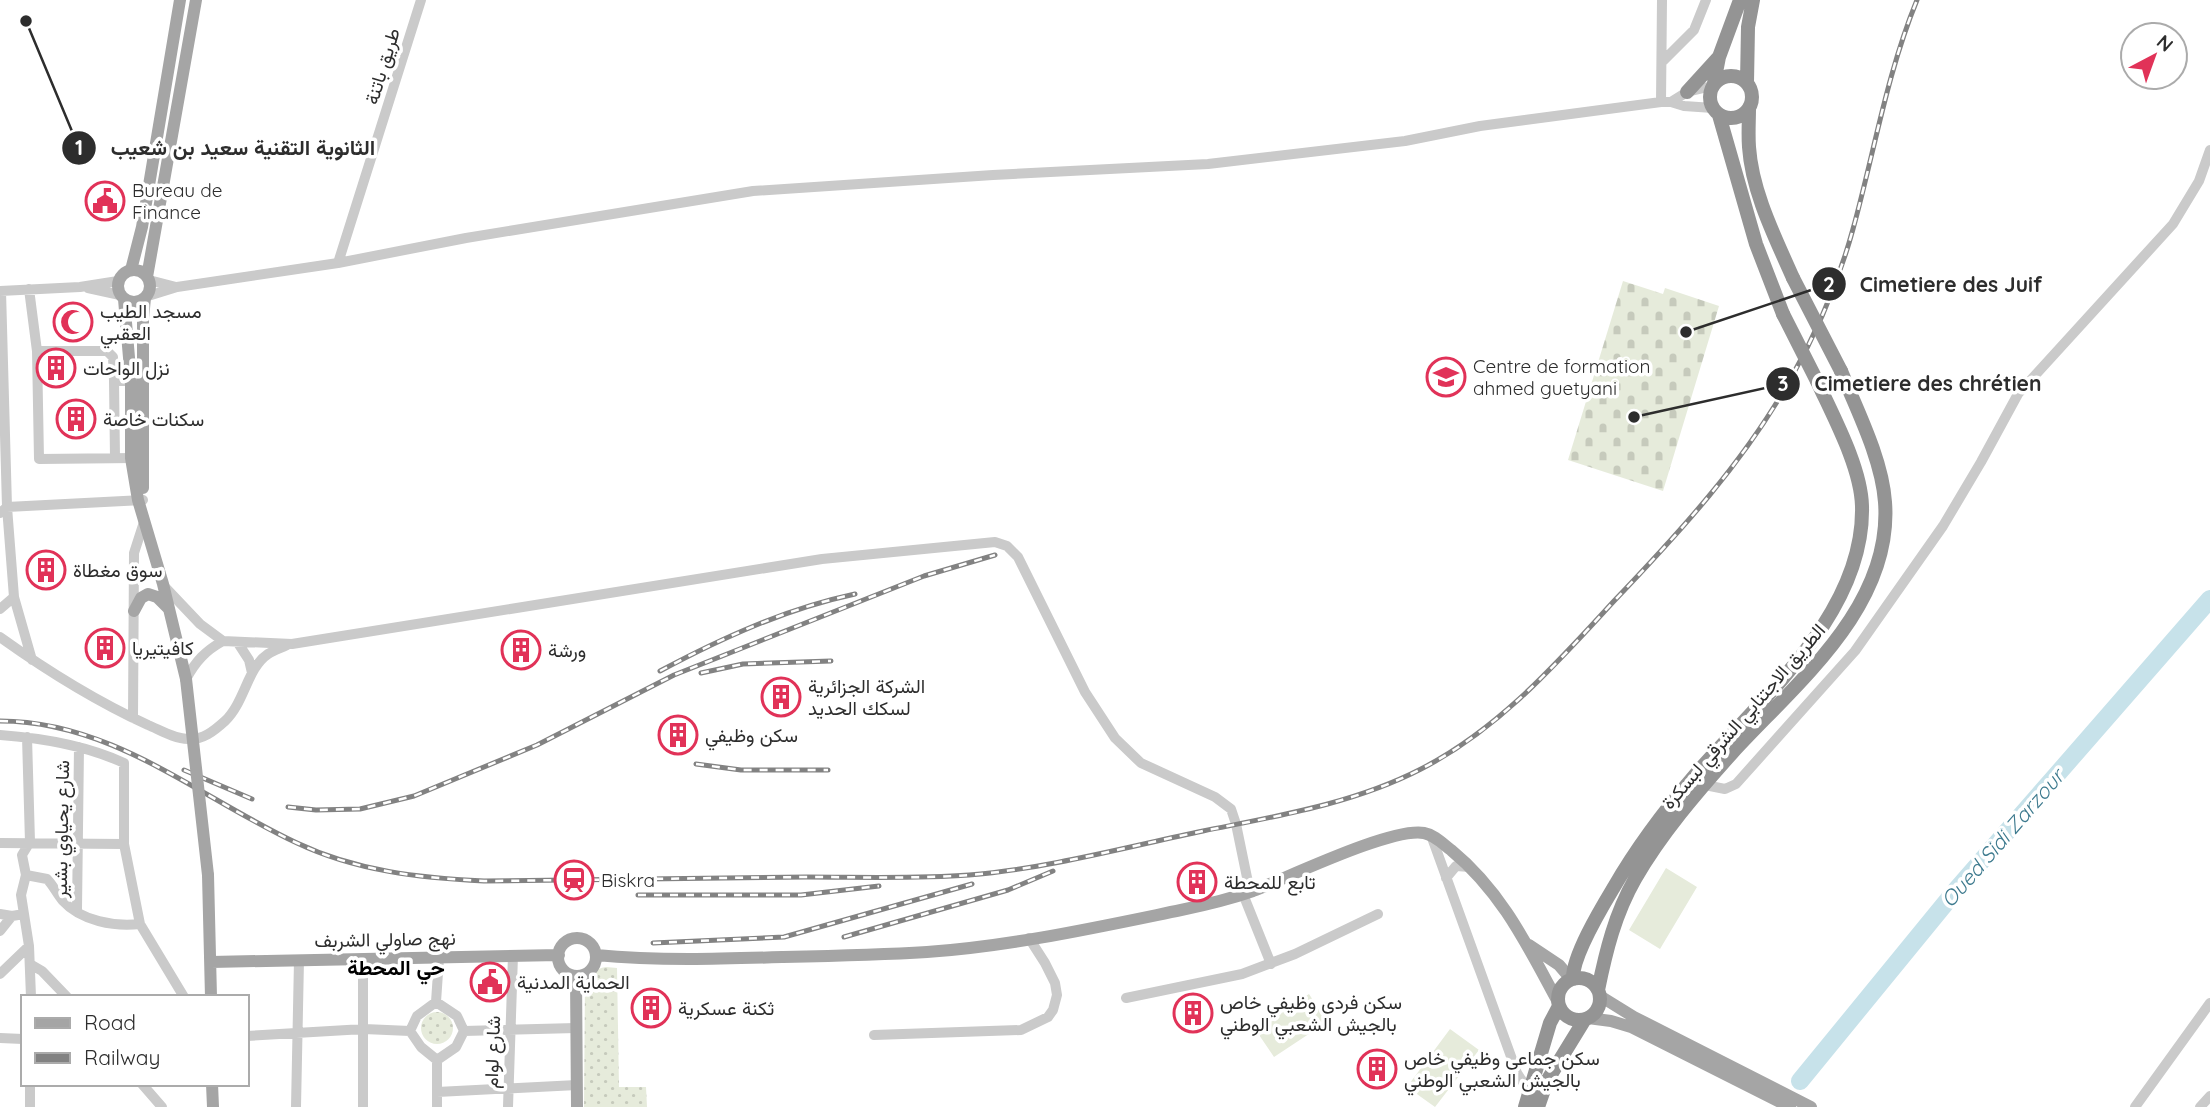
<svg xmlns="http://www.w3.org/2000/svg" width="2210" height="1107" font-family="Quicksand,Vazirmatn,sans-serif">
<style>
.grass{fill:#e6ebdb}
.cemetery{fill:url(#cemetery-stones)}
.park{fill:url(#park-dots)}
.lines{fill:none;stroke-linecap:round;stroke-linejoin:round}
.river{stroke:#c7e2ea;stroke-width:18}
.minor{stroke:#cacaca;stroke-width:10}
.major{stroke:#a5a5a5;stroke-width:12}
.highway{stroke:#949494;stroke-width:14}
.rail-casing{stroke:#828282;stroke-width:5}
.rail{stroke:#fff;stroke-width:2.5;stroke-dasharray:8;stroke-linecap:butt}
.major-bridge{stroke:#a5a5a5;stroke-width:12}
.highway-bridge{stroke:#949494;stroke-width:14}
.labels{text-anchor:middle;dominant-baseline:central;stroke-width:7;stroke-linejoin:round;paint-order:stroke}
.street-label{font-size:19px;fill:#2d2d2d;stroke:#fff}
.poi-label{font-size:19px;fill:#2d2d2d;stroke:#fff;text-anchor:start}
.water-label{font-size:21px;font-style:italic;fill:#3d7a8e;stroke:#fff}
.neighbourhood-label{font-size:21px;font-weight:bold;fill:#000;stroke:#fff}
.leader{fill:none;stroke:#2d2d2d;stroke-width:2.5}
.callout-dot{fill:#2d2d2d;stroke:#fff;stroke-width:2.5}
.mark-label{font-size:21px;text-anchor:middle;font-weight:bold;fill:#fff}
.callout-label{font-size:21px;text-anchor:middle;font-weight:bold;fill:#2d2d2d;stroke:#fff;stroke-width:7;stroke-linejoin:round;paint-order:stroke}
</style>
<defs>
<pattern id="cemetery-stones" width="16" height="16" patternUnits="userSpaceOnUse" patternTransform="scale(1.75)"><rect width="16" height="16" fill="#e6ebdb"/><path d="M2 7V4a2 2 0 0 1 4 0v3zM10 15v-3a2 2 0 0 1 4 0v3z" fill="#c6cabc"/></pattern>
<pattern id="park-dots" width="8" height="8" patternUnits="userSpaceOnUse" patternTransform="scale(1.75)"><rect width="8" height="8" fill="#e6ebdb"/><path d="M2 2h.1M6 6h.1" fill="none" stroke="#c6cabc" stroke-width="1.8" stroke-linecap="round"/></pattern>
</defs>
<rect width="100%" height="100%" fill="#fff"/>
<path class="grass" d="M1666,868L1697,887L1660,949L1629,930Z
M1309,994L1327,1022L1274,1057L1255,1029Z
M1450,1029L1479,1050L1435,1107L1407,1087Z"/>
<path class="cemetery" d="M1623,281L1663,294L1665,288L1719,306L1663,491L1568,460Z"/>
<path class="park" d="M606,967L617,968L619,1087H646L647,1107H584L585,983C590,973 595,969 606,967Z
M421 1028a16 16 0 1 1 32 0a16 16 0 1 1-32 0Z"/>
<g class="lines">
<path class="river" d="M1800,1081L1957,889L2210,599"/>
<path class="minor" d="M1662,62L1694,30L1706,0
M1661,102L1662,0
M1671,102L1687,92L1712,86
M338,263L421,0
M149,280L176,287
M88,288L120,295
M29,289L37,351L39,459L135,458
M0,291L80,287L118,281
M1,291L7,507L14,597L32,660
M148,296L177,287L338,263L466,238L753,191L993,175L1208,164L1405,141L1480,126L1661,102H1671L1684,106L1713,108
M37,351H107L113,357L114,381H131
M114,381L115,458
M0,513L7,507L143,500
M163,585L200,624L223,641L292,644L822,559L995,542L1007,546L1018,557L1085,692L1115,738L1141,763L1215,797L1231,809L1236,824L1250,892
M0,609L14,597
M0,637C46,670 96,701 148,725C160,730 174,739 188,739C203,740 214,731 225,721C245,702 247,668 268,654C274,650 281,648 287,645
M238,643L249,660L252,673
M186,679C196,661 205,651 223,641
M133,718L134,553L144,522
M0,735C42,738 85,745 124,763V844L140,924L184,997
M1705,785L1725,789L1736,784L1855,651L1943,526L1981,462L2018,394L2173,224L2199,181L2210,150
M1431,835L1517,1073L1530,1093
M0,843L124,844
M26,875L22,855L30,842L27,737
M26,875L47,879C53,885 57,894 63,901C81,921 115,927 140,924
M26,875L21,895L29,946L31,997
M1446,878L1456,866L1470,867
M1243,894L1271,964
M77,910L79,747
M0,914L12,916L24,914
M0,931L12,916
M363,959V1107
M30,964L42,971L67,997
M0,974L29,946
M1126,998L1242,974L1295,954L1378,914
M436,1002L457,1016L464,1031L456,1047L437,1060L421,1047L410,1031L417,1016Z
M436,1002L439,958
M464,1031L576,1028
M874,1035L1021,1030L1048,1017L1053,1010L1057,995L1055,983L1045,963L1029,938
M247,1036L364,1029L410,1031
M0,1038L23,1039
M437,1060V1107
M142,1084L162,1107
M437,1092L577,1085
M30,1107V1084
M296,1107L299,960
M508,1107L513,955
M2135,1107L2210,1003
M2200,1107L2210,1096"/>
<path class="major" d="M118 286a16 16 0 1 1 32 0a16 16 0 1 1-32 0Z
M131,270L142,227L180,0
M147,277L196,0
M124,299L131,381V458L138,500L163,584L186,679
M143,488V319L145,298
M134,611L141,598L148,594L157,597L168,608
M208,875L211,997
M558 957a19 19 0 1 1 38 0a19 19 0 1 1-38 0Z
M1529,945L1559,965L1571,979
M596,955C658,961 720,959 783,957C831,956 879,955 927,952C1012,946 1098,927 1181,910C1205,905 1230,899 1253,891C1289,877 1392,827 1424,833C1435,835 1443,844 1451,850C1502,892 1527,945 1558,1002
M211,962L559,955
M576,976L577,1107
M1600,996L1634,1017L1811,1107
M1588,1018L1611,1021L1631,1027L1790,1107
M212,1084L213,1107"/>
<path class="highway" d="M1710 97a21 21 0 1 1 42 0a21 21 0 1 1-42 0Z
M1747,82L1748,27L1753,0
M1714,83L1719,57L1740,0
M1687,92L1718,58
M1749,108C1749,121 1748,134 1749,147C1752,192 1775,237 1793,278
M1719,115L1756,244L1783,314
M1558 999a21 21 0 1 1 42 0a21 21 0 1 1-42 0Z
M1573,979C1572,956 1602,907 1614,887C1637,847 1665,810 1695,775C1760,699 1865,614 1862,506C1861,467 1833,416 1817,381
M1598,990C1606,951 1615,914 1635,879C1661,834 1697,792 1732,753C1795,684 1893,607 1885,502C1882,459 1857,410 1841,371
M1525,1107L1550,1023L1559,1006
M1538,1107L1547,1081L1585,1019"/>
<defs>
<path id="rail" d="M660,671C722,638 785,609 855,594
M701,673L743,664L831,661
M0,721C113,721 200,798 297,843C356,871 420,878 484,881C592,880 699,878 807,877C861,877 916,879 969,875C1045,869 1127,847 1203,831C1277,816 1353,804 1421,769C1499,729 1556,664 1614,601C1679,533 1745,461 1791,378C1817,332 1839,280 1853,229C1874,153 1887,73 1917,0
M696,764L741,770H828
M184,770L252,799
M288,807L316,810L360,809L414,796L537,745L674,675L924,576L995,555
M638,895H801L879,886
M844,937L1008,890L1053,871
M653,943L784,937L972,884"/>
</defs>
<use href="#rail" class="rail-casing"/>
<use href="#rail" class="rail"/>
<path class="major-bridge" d="M186,679L208,875"/>
<path class="highway-bridge" d="M1793,278L1841,371
M1783,314L1817,381"/>
</g>
<defs>
<symbol id="civic-ring" viewBox="-11 -11 22 22"><circle r="9.5" fill="#fff" stroke="#e13258" stroke-width="1.5"/><path d="M-.6-6.5H3V-4.5H.6V-3L4-1V1h2V6H-6V1h2V-1L-.6-3ZM-1.2 2.5V6h2.4V2.5Z" fill="#e13258"/></symbol>
<symbol id="mosque-ring" viewBox="-11 -11 22 22"><circle r="9.5" fill="#fff" stroke="#e13258" stroke-width="1.5"/><path d="M3.5-4.9A6 6 0 1 0 3.5 4.9A5 5 0 1 1 3.5-4.9Z" fill="#e13258"/></symbol>
<symbol id="building-ring" viewBox="-11 -11 22 22"><circle r="9.5" fill="#fff" stroke="#e13258" stroke-width="1.5"/><path d="M-4-6H4V6H1V3H-1V6H-4ZM-2.5-4.3h1.7v1.8h-1.7ZM.8-4.3h1.7v1.8H.8ZM-2.5-1h1.7V.8h-1.7ZM.8-1h1.7V.8H.8Z" fill="#e13258"/></symbol>
<symbol id="university-ring" viewBox="-11 -11 22 22"><circle r="9.5" fill="#fff" stroke="#e13258" stroke-width="1.5"/><path d="M0-5L7-2L0 1L-7-2ZM-4 1L0 2.5L4 1V4Q0 6-4 4Z" fill="#e13258"/></symbol>
<symbol id="station-ring" viewBox="-11 -11 22 22"><circle r="9.5" fill="#fff" stroke="#e13258" stroke-width="1.5"/><path d="M-3-6H3Q5-6 5-4V2Q5 4 3 4L4.5 6H3L1.5 4h-3L-3 6H-4.5L-3 4Q-5 4-5 2V-4Q-5-6-3-6ZM-3.5-4v3h7v-3ZM-3.5 1v1.5H-2V1ZM2 1v1.5H3.5V1Z" fill="#e13258"/></symbol>
</defs>
<g fill-rule="evenodd">
<use href="#civic-ring" x="83" y="179" width="44" height="44"/>
<use href="#mosque-ring" x="51" y="300" width="44" height="44"/>
<use href="#building-ring" x="34" y="346" width="44" height="44"/>
<use href="#university-ring" x="1424" y="355" width="44" height="44"/>
<use href="#building-ring" x="54" y="397" width="44" height="44"/>
<use href="#building-ring" x="24" y="548" width="44" height="44"/>
<use href="#building-ring" x="83" y="626" width="44" height="44"/>
<use href="#building-ring" x="499" y="628" width="44" height="44"/>
<use href="#building-ring" x="759" y="675" width="44" height="44"/>
<use href="#building-ring" x="656" y="713" width="44" height="44"/>
<use href="#station-ring" x="552" y="858" width="44" height="44"/>
<use href="#building-ring" x="1175" y="860" width="44" height="44"/>
<use href="#civic-ring" x="468" y="960" width="44" height="44"/>
<use href="#building-ring" x="629" y="986" width="44" height="44"/>
<use href="#building-ring" x="1171" y="991" width="44" height="44"/>
<use href="#building-ring" x="1355" y="1047" width="44" height="44"/>
</g>
<g class="labels">
<g class="street-label">
<text transform="translate(382 66) rotate(-73)">طريق باتنة</text>
<text transform="translate(1743 716) rotate(-49)">الطريق الاجتنابي الشرقي لبسكرة</text>
<text transform="translate(61 829) rotate(-89)">شارع يحياوي بشير</text>
<text transform="translate(385 939) rotate(-1)">نهج صاولي الشربف</text>
<text transform="translate(492 1052) rotate(-88)">شارع لوام</text>
</g>
<g class="poi-label">
<text x="132" y="190">Bureau de<tspan x="132" dy="22">Finance</tspan></text>
<text x="100" y="311">مسجد الطيب<tspan x="100" dy="22">العقبي</tspan></text>
<text x="1473" y="366">Centre de formation<tspan x="1473" dy="22">ahmed guetyani</tspan></text>
<text x="83" y="368">نزل الواحات</text>
<text x="103" y="419">سكنات خاصة</text>
<text x="73" y="570">سوق مغطاة</text>
<text x="132" y="648">كافيتيريا</text>
<text x="548" y="650">ورشة</text>
<text x="808" y="686">الشركة الجزائرية<tspan x="808" dy="22">لسكك الحديد</tspan></text>
<text x="705" y="735">سكن وظيفي</text>
<text x="601" y="880">Biskra</text>
<text x="1224" y="882">تابع للمحطة</text>
<text x="517" y="982">الحماية المدنية</text>
<text x="1220" y="1002">سكن فردي وظيفي خاص<tspan x="1220" dy="22">بالجيش الشعبي الوطني</tspan></text>
<text x="678" y="1008">ثكنة عسكرية</text>
<text x="1404" y="1058">سكن جماعي وظيفي خاص<tspan x="1404" dy="22">بالجيش الشعبي الوطني</tspan></text>
</g>
<g class="water-label">
<text transform="translate(2002 838) rotate(-49)">Oued Sidi Zarzour</text>
</g>
<g class="neighbourhood-label">
<text x="396" y="967">حي المحطة</text>
</g>
</g>
<path class="leader" d="M26 21L79 148M1686 332L1829 284M1634 417L1783 384"/>
<g class="callout-dot">
<circle cx="26" cy="21" r="7"/>
<circle cx="1686" cy="332" r="7"/>
<circle cx="1634" cy="417" r="7"/>
<circle cx="79" cy="148" r="18"/>
<circle cx="1829" cy="284" r="18"/>
<circle cx="1783" cy="384" r="18"/>
</g>
<g class="mark-label">
<text x="79" y="155">1</text>
<text x="1829" y="292">2</text>
<text x="1783" y="391">3</text>
</g>
<g class="callout-label">
<text x="243" y="155">الثانوية التقنية سعيد بن شعيب</text>
<text x="1951" y="292">Cimetiere des Juif</text>
<text x="1928" y="391">Cimetiere des chrétien</text>
</g>
<rect x="21" y="995" width="228" height="91" fill="#ffffff" stroke="#ababab" stroke-width="2"/>
<rect x="35" y="1018" width="35" height="10" fill="#a5a5a5" stroke="#ababab" stroke-width="2"/>
<text x="84" y="1030" font-size="21" fill="#2d2d2d">Road</text>
<rect x="35" y="1053" width="35" height="10" fill="#828282" stroke="#ababab" stroke-width="2"/>
<text x="84" y="1065" font-size="21" fill="#2d2d2d">Railway</text>
<g transform="translate(2154 56) rotate(41)"><circle r="33" fill="#ffffff" stroke="#ababab" stroke-width="2"/>
<path d="M0-5L12 26L0 18L-12 26Z" fill="#e13258"/>
<text y="-10" font-size="19" font-weight="bold" text-anchor="middle" fill="#2d2d2d">N</text>
</g>
</svg>
